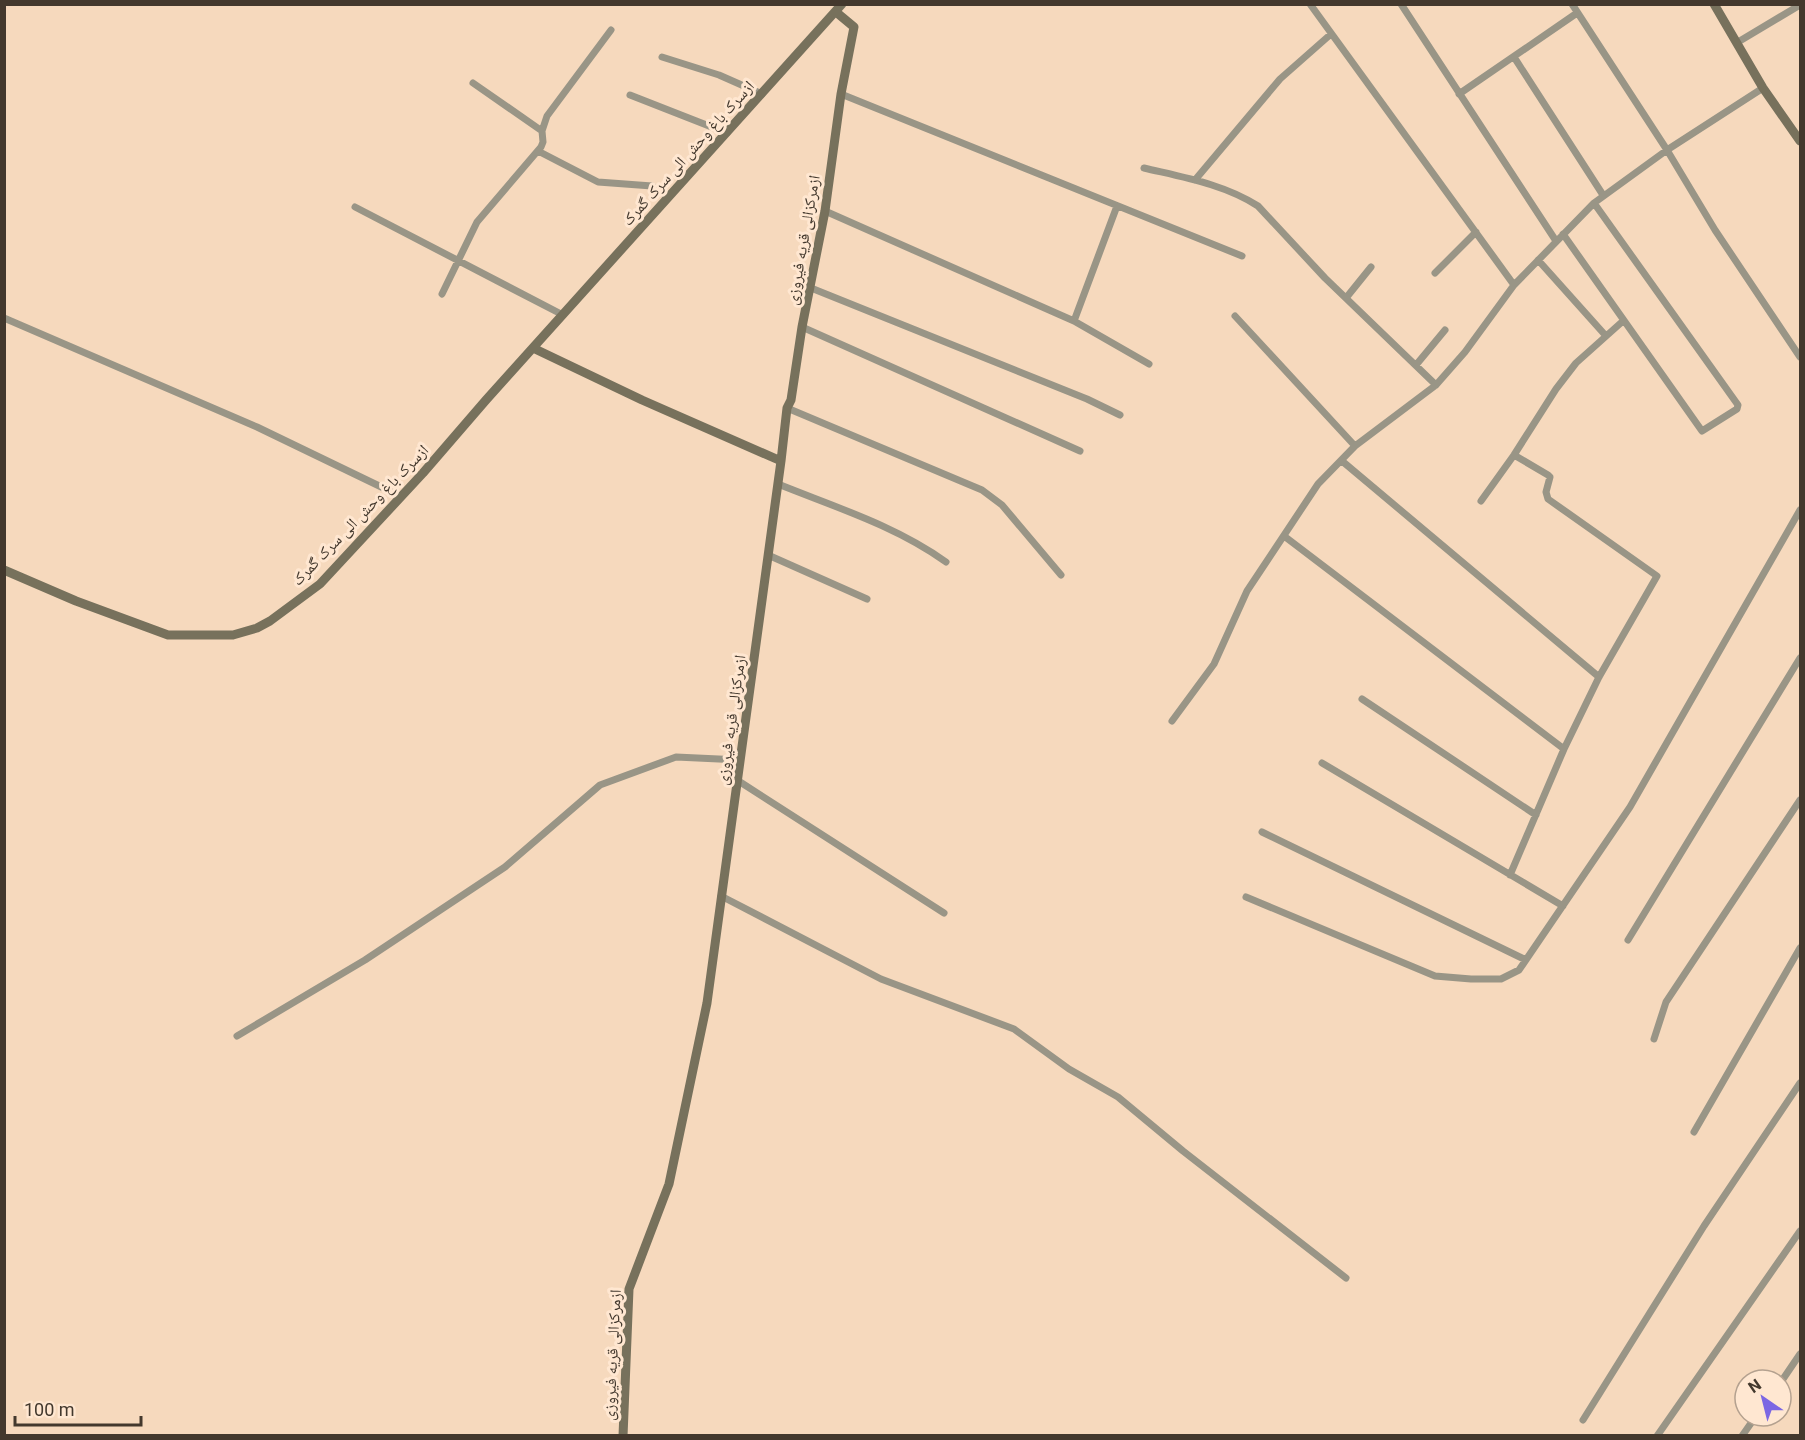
<svg xmlns="http://www.w3.org/2000/svg" width="1805" height="1440" font-family="Roboto,'Noto Naskh Arabic',sans-serif">
<style>
.lines{fill:none;stroke-linecap:round;stroke-linejoin:round}
.street{stroke:#999586;stroke-width:7}
.secondary{stroke:#77715c;stroke-width:9}
.labels{text-anchor:middle;dominant-baseline:central;stroke-width:6;stroke-linejoin:round;paint-order:stroke}
.street-label{font-size:16px;fill:#43382d;stroke:#ffe7d1}
</style>
<rect width="100%" height="100%" fill="#f6d9bd"/>
<g class="lines">
<path class="street" d="M1310,4L1514,285
M1401,4L1556,241
M1572,4L1667,150L1715,230L1800,357
M1738,42L1800,5
M662,57L719,75L762,94
M1514,57L1603,195
M473,83L542,131
M841,94L1242,256
M1459,94L1577,13
M630,95L727,133
M538,151L598,182L652,186L669,197
M1144,168C1182,177 1224,184 1258,206L1325,278L1436,385
M1195,180L1280,79L1331,34
M355,207L563,315
M825,211L1074,321L1149,364
M1563,234L1702,431L1737,409L1738,405L1594,203
M1538,260L1606,336
M1435,273L1476,232
M811,288L1087,399L1120,415
M442,294L477,222L541,147L543,142L542,131L547,116L611,30
M1346,298L1371,267
M1235,316L1355,446
M4,318L257,427L400,496
M1074,321L1117,206
M802,327L1080,451
M1416,365L1445,330
M787,408L982,490L1002,505L1061,575
M1342,461L1599,677
M778,484C835,507 896,526 946,562
M1481,501L1514,455L1556,389L1576,363L1623,321
M1284,536L1564,749
M768,555L867,599
M1362,699L1536,815
M1172,721L1214,664L1247,591L1318,484L1355,446L1436,385L1465,352L1514,285L1594,203L1667,150L1763,88
M1322,763L1563,906
M737,780L944,913
M1262,832L1526,960
M1510,875L1564,749L1599,677L1657,576L1548,499L1546,492L1550,477L1548,475L1514,455
M721,896L881,979L1014,1029L1069,1069L1118,1097L1183,1151L1346,1278
M1246,897L1435,976L1471,979H1501L1519,970L1630,807L1800,510
M1628,940L1800,658
M237,1036L365,960L505,867L600,785L676,757L740,760
M1654,1039L1666,1002L1800,800
M1694,1132L1800,948
M1781,1382L1800,1354
M1583,1420L1704,1226L1800,1083
M1657,1436L1800,1231
M1742,1436L1756,1416"/>
<path class="secondary" d="M1714,4L1763,88L1800,141
M533,348L642,400L781,461
M4,570L76,601L168,635H233L257,628L270,621L320,584L423,473L486,400L842,4
M623,1436L629,1289L669,1184L707,1003L781,461L787,408L791,400L802,327L825,211L841,94L854,27L836,12"/>
</g>
<g class="labels">
<g class="street-label">
<text transform="translate(688 153) rotate(-48)">ازسرک باغ وحش الی سرک گمرک</text>
<text transform="translate(803 240) rotate(-80)">ازمرکزالی قریه فیروزی</text>
<text transform="translate(360 515) rotate(-46)">ازسرک باغ وحش الی سرک گمرک</text>
<text transform="translate(731 720) rotate(-82)">ازمرکزالی قریه فیروزی</text>
<text transform="translate(612 1355) rotate(-87)">ازمرکزالی قریه فیروزی</text>
</g>
</g>
<rect width="1805" height="1440" fill="none" stroke="#43382d" stroke-width="12"/>
<g transform="translate(1763 1398) rotate(325)"><circle r="28" fill="#ffe7d1" stroke="#b4a18f" stroke-width="1.5"/>
<path d="M0-4.5L10 22L0 15L-10 22Z" fill="#7c67e3"/>
<text y="-9" font-size="16" font-weight="bold" text-anchor="middle" fill="#43382d">N</text>
</g>
<path d="M15 1416v9h126v-9" fill="none" stroke="#43382d" stroke-width="3"/>
<text x="24" y="1416" font-size="18" fill="#43382d" stroke="#ffe7d1" stroke-width="4.5" paint-order="stroke">100 m</text>
</svg>
